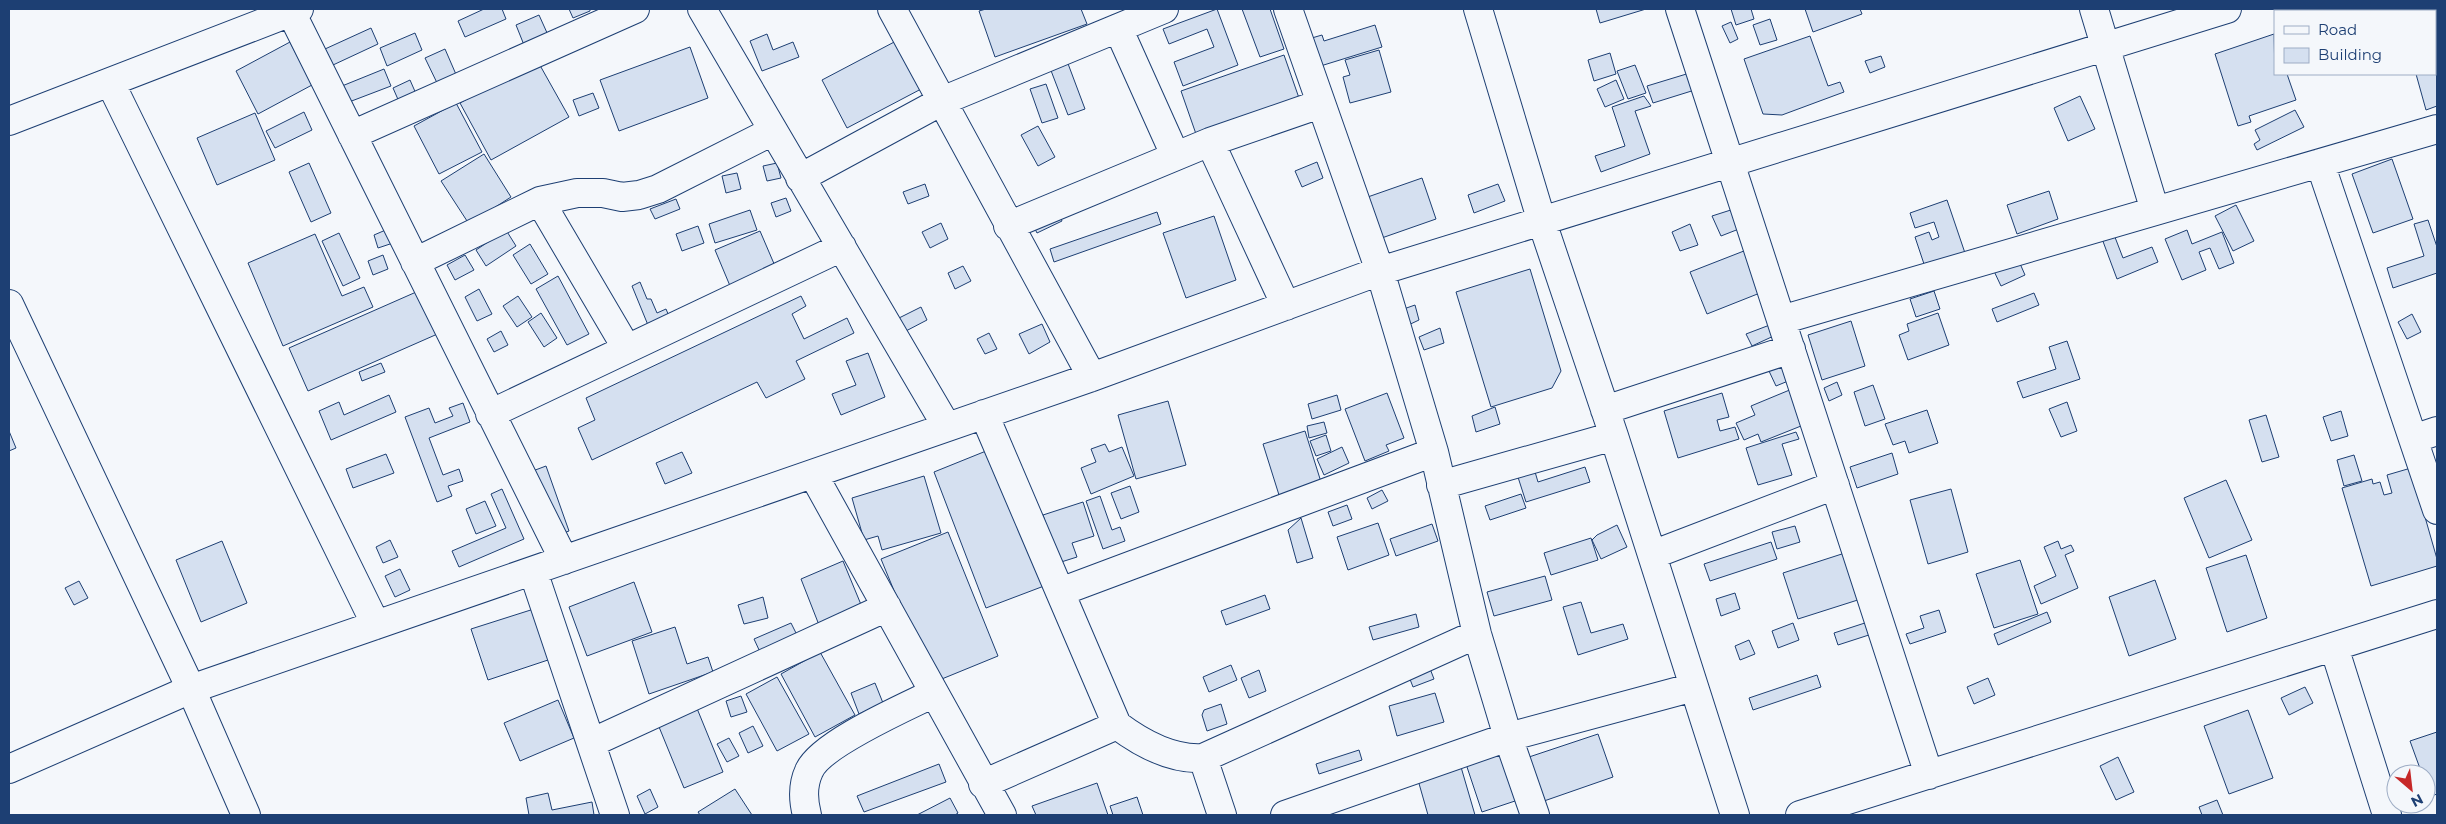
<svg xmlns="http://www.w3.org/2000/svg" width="2446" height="824" font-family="Montserrat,sans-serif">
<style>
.building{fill:#d5e0f0;stroke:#1d3f73}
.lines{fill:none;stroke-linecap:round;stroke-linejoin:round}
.minor-casing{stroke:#1d3f73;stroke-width:30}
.tertiary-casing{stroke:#1d3f73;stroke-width:30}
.minor{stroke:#f4f7fb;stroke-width:28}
.tertiary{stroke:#f4f7fb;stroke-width:28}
</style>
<rect width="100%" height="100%" fill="#f4f7fb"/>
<path class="building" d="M484,9H502L506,19L465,37L458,21Z
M569,9H590V11L573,18Z
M986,9H1081L1087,24L995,57L979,11Z
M1217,9L1238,65L1183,86L1174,62L1214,47L1207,29L1169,44L1163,29Z
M1242,9H1270L1284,49L1260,57Z
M1596,9H1646L1600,23Z
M1731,9H1751L1754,19L1736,25Z
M1805,9H1860L1862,14L1813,32Z
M539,15L548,35L524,45L516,25Z
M1770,19L1777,40L1760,45L1753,25Z
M1731,22L1738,39L1730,43L1722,26Z
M1375,25L1382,47L1314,68L1305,40L1322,35L1324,41Z
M371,28L378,44L333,65L325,49Z
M415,33L422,50L387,66L380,48Z
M767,34L773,50L793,42L799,57L762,71L750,41Z
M2274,34L2275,74H2287L2296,100L2249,116L2251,122L2238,126L2215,54Z
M1810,36L1828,86L1840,82L1844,92L1782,115L1763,114L1744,59Z
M898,40L923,88L847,128L822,80Z
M290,42L312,85L258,114L236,71Z
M690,47L708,98L619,131L600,80Z
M445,49L458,79L439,87L425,58Z
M1379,50L1391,92L1350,103L1343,77L1350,75L1345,60Z
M1610,53L1616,74L1594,81L1588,60Z
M1284,55L1299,98L1196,134L1181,91Z
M1881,56L1885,67L1870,73L1865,61Z
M537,60L569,117L491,160L460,103Z
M1067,61L1085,109L1068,115L1050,68Z
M1635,65L1646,93L1628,99L1617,71Z
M384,69L391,86L349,102L342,86Z
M2435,70L2437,78V106L2426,110L2416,74H2435Z
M1693,72L1698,89L1653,103L1647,86Z
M410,80L417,96L400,104L393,88Z
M1616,80L1624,99L1605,107L1597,89Z
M1046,84L1058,118L1042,123L1030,89Z
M593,93L599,108L579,116L573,100Z
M1644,96L1651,106L1635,111L1650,154L1601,172L1595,156L1625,146L1612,107Z
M2080,96L2095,129L2068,141L2054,108Z
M456,103L482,152L439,174L414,126Z
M2295,110L2304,127L2257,150L2254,144L2260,140L2255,130Z
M304,112L312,130L275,148L266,131Z
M255,113L275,160L217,185L197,138Z
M1038,126L1055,157L1038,166L1021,135Z
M484,154L511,197L469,224L441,181Z
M2392,159L2413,219L2373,233L2352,174Z
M1317,162L1323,178L1302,187L1295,171Z
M309,163L331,213L311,222L289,172Z
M777,163L781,178L767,181L763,166Z
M737,173L741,189L726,193L722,176Z
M1422,178L1436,219L1376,240L1362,199Z
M925,184L929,196L908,204L903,192Z
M1498,184L1505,201L1474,213L1468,195Z
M2049,191L2058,219L2017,234L2007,205Z
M786,198L791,211L776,217L771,203Z
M676,199L680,209L655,219L650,209Z
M1947,200L1966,256L1926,270L1915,237L1929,232L1932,240L1939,237L1934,222L1915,228L1910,213Z
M2236,205L2254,241L2233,251L2215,216Z
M1737,208L1744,227L1721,236L1712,216Z
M750,210L757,230L715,243L709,224Z
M1058,211L1062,221L1037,233L1032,223Z
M1157,212L1161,224L1054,262L1050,249Z
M1214,216L1236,280L1186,298L1163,233Z
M2428,220L2437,247V273L2393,288L2387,268L2424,256L2414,224Z
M941,223L948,239L930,248L922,232Z
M1690,224L1698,245L1680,251L1672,232Z
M698,226L704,243L682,251L676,234Z
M388,229L393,243L378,248L374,235Z
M506,230L516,246L486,266L476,250Z
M2187,230L2192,244L2222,232L2234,263L2219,269L2210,248L2199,252L2206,270L2182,280L2165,239Z
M760,231L778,273L733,293L715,250Z
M2113,232L2123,258L2152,247L2158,262L2117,279L2101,236Z
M339,233L360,278L343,286L322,241Z
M315,234L342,296L364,287L373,307L283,346L248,263Z
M530,244L548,274L531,284L513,255Z
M1749,249L1765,291L1707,314L1690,272Z
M383,255L388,269L373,275L368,261Z
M465,255L474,270L455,280L447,265Z
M2018,259L2025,275L2001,286L1993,269Z
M963,266L971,281L955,289L948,273Z
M1530,269L1561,371L1552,388L1491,407L1456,292Z
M558,276L589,334L567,345L536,289Z
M640,282L647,299H651L657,313L666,309L671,321L650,330L632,286Z
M423,289L442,332L308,391L289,348Z
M479,289L492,314L477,321L465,297Z
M1934,291L1940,309L1916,317L1910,299Z
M2034,293L2039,305L1997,322L1992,309Z
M518,296L532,317L517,327L503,306Z
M801,296L806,306L792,314L804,339L847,318L854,333L796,361L805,379L766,398L757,382L592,460L578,428L595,420L586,398Z
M1415,305L1419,320L1402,328L1398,311Z
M921,307L927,320L904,332L897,319Z
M541,313L557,338L544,347L528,322Z
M1938,313L1949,345L1908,360L1899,335L1909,331L1907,324Z
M2412,314L2421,332L2407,339L2398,322Z
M1851,321L1865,366L1822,380L1808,335Z
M1775,323L1778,334L1752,346L1746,334Z
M1042,324L1050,342L1029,354L1019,334Z
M1440,328L1444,343L1424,350L1419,337Z
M501,331L508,345L494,352L487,339Z
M989,333L997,349L985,354L977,339Z
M2067,341L2080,379L2023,398L2017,382L2056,369L2049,347Z
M868,353L885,397L841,415L832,394L856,385L846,361Z
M381,363L385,372L362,381L359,372Z
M1786,363L1793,379L1776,386L1769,371Z
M1837,382L1842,395L1829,401L1824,388Z
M1873,385L1885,419L1865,426L1854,392Z
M1792,389L1806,424L1761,442L1758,434L1744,440L1736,423L1755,415L1751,406Z
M1387,393L1404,438L1386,445L1389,451L1365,461L1345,409Z
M1722,393L1729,417L1717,420L1720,431L1735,427L1739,439L1678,458L1664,411Z
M389,395L396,412L331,440L319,411L339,402L344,415Z
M1337,395L1341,410L1312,419L1308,404Z
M1168,401L1186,465L1136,479L1118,415Z
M2067,402L2077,431L2061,437L2049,409Z
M463,403L470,422L429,438L443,475L459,469L463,481L448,486L452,496L437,502L405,417L429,408L435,423L453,416L449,408Z
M1495,407L1500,424L1476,432L1472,416Z
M1927,410L1938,443L1909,453L1905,441L1893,445L1885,424Z
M2341,411L2348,436L2331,441L2323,417Z
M2266,415L2279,457L2262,462L2249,420Z
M1324,422L1327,433L1309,438L1307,426Z
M9,431L16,448L9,451Z
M1305,431L1321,482L1279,495L1263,444Z
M1796,432L1799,439L1782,444L1792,475L1758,485L1746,448Z
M1326,435L1331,451L1316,456L1310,441Z
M1105,444L1109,452L1122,447L1134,476L1091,494L1081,468L1096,462L1091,449Z
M1342,447L1349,463L1324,475L1317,459Z
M991,449L1044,586L986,608L934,472Z
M682,452L692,473L665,484L656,463Z
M1892,453L1898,474L1857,488L1850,467Z
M386,454L394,473L353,488L346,469Z
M2354,455L2362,481L2344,486L2337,460Z
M1533,465L1538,482L1585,467L1590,482L1526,502L1516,471Z
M546,466L569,531L553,537L530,472Z
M2411,468L2437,559V566L2371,586L2342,488L2372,479L2373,484L2380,482L2384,495L2392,493L2387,475Z
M924,476L941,533L882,550L878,536L864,540L852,498Z
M2226,480L2252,540L2209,558L2184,498Z
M1130,486L1139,512L1121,519L1111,493Z
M502,489L524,539L459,567L452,551L506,528L491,494Z
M1951,489L1968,552L1928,564L1910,500Z
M1382,490L1388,501L1372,509L1367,498Z
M1521,494L1526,508L1490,520L1485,506Z
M1100,496L1112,530L1120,527L1125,541L1103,549L1086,501Z
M485,501L496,526L476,534L466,509Z
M1083,502L1094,536L1072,543L1077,557L1058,563L1043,515Z
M1347,505L1352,519L1333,526L1328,512Z
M1301,518L1313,558L1297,563L1288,530Z
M1378,523L1389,555L1348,570L1337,537Z
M1432,524L1438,541L1396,556L1390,539Z
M1617,525L1627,547L1601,559L1592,540L1597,535Z
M1795,526L1800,542L1777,549L1772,532Z
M948,532L998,656L932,683L881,559Z
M1591,538L1598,560L1551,575L1544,553Z
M390,540L398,557L383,563L376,547Z
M222,541L247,603L201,622L176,560Z
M2058,541L2061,549L2071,545L2074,551L2065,555L2078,588L2041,604L2034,586L2056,576L2044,547Z
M1771,542L1777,559L1710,581L1704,564Z
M1848,552L1864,598L1798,619L1783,573Z
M2246,555L2267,618L2227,632L2206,568Z
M2020,560L2038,614L1994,628L1976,574Z
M843,561L862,607L819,625L801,579Z
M400,569L410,590L395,597L385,576Z
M1545,576L1552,600L1494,616L1487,592Z
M2155,580L2176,639L2129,656L2109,597Z
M79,581L88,598L74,605L65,588Z
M634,582L652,632L587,656L569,607Z
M1735,593L1740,609L1721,616L1716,599Z
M1265,595L1270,609L1226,625L1221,611Z
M763,597L768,618L744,624L738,605Z
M1581,602L1591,633L1623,624L1628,639L1578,655L1563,607Z
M537,608L554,658L488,680L471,629Z
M1939,610L1946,632L1910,644L1906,634L1924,628L1920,616Z
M2047,612L2051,622L1998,645L1994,634Z
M1416,614L1419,627L1373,640L1369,627Z
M1871,621L1875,633L1838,645L1834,633Z
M791,623L797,635L760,652L754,639Z
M1793,623L1799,640L1778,648L1772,631Z
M675,627L687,664L708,657L713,672L649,694L632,641Z
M1749,640L1755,654L1740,660L1735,646Z
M820,652L855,715L815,737L781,674Z
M1231,665L1237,680L1209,692L1203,677Z
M1429,666L1434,679L1413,687L1408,674Z
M1259,670L1266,691L1249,698L1241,678Z
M1817,675L1821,687L1753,710L1749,698Z
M777,677L809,734L777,751L746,694Z
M1988,678L1995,695L1974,704L1967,687Z
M875,683L883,703L859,714L851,693Z
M2305,687L2313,703L2289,715L2281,698Z
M1435,693L1444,722L1397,736L1389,706Z
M741,696L747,712L731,717L726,701Z
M558,700L574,738L520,761L504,723Z
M1221,704L1227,724L1207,731L1202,715L1204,710Z
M696,706L723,772L684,788L657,722Z
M2248,710L2273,778L2229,794L2204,726Z
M753,726L763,746L748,753L739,733Z
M2437,732V794L2429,797L2426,787V774H2422L2410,741Z
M1598,734L1613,777L1544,801L1529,757Z
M729,738L739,756L727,762L717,744Z
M1359,750L1362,760L1319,774L1316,764Z
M1503,752L1518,800L1482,812L1466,764Z
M2118,757L2134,792L2116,800L2100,766Z
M939,764L946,782L864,812L857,796Z
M1461,767L1475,815H1428L1418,780Z
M1097,783L1108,815H1036L1032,806Z
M650,789L658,807L645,814L637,796Z
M735,789L752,815H700L698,812Z
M548,793L552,810L592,802L594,815H529L526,798Z
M1137,797L1143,815H1113L1110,806Z
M950,798L958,813L955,815H917Z
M2217,800L2223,815H2202L2199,807Z"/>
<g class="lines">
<defs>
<path id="minor" d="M702,9L947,427
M892,9L1092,377
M1288,9L1380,271L1434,452L1477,634L1508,737L1535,815
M1478,9L1542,222L1614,436L1735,815
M1680,9L1929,775
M2094,9L2155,211
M291,12L564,560
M1118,28L1175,155
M110,82L376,625
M9,121L299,9
M352,135L635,9
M1210,142L1286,306
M2320,163L2437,510
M800,178L942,101L1164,9
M540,201L627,349
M1008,226L1210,142L1320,104
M415,262L540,201L577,193H603L622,197L639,195L658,189L773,131
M1781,320L2437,129
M1605,410L1791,349
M490,414L842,247
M984,414L1060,592
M2413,439L2437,431
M813,474L1002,815
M1441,485L1614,436
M1652,555L1835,485
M533,571L615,815
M2334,647L2387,815
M1117,725L1060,592L1434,452
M591,743L887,607
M1203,758L1222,815
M9,769L191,689L1092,377L1380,271L2227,9
M983,784L1117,725C1141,743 1172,760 1203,758L1477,634
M807,815C803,800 802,786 809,771C820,744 906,707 934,693
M1285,815L1508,737L1694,687
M1800,815L2437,614"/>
<path id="tertiary" d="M9,304L191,689L246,815"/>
</defs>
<use href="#minor" class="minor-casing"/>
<use href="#tertiary" class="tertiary-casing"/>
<use href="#minor" class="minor"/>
<use href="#tertiary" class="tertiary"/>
</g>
<rect width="2446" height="824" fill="none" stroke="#1d3f73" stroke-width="20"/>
<rect x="2274" y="10" width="162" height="65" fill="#f4f7fb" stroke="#9eadc5"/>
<rect x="2284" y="26" width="25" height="8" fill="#f4f7fb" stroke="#9eadc5"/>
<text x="2318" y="35" font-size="15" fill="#1d3f73">Road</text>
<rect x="2284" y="48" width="25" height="15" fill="#d5e0f0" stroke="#9eadc5"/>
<text x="2318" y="60" font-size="15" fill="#1d3f73">Building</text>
<g transform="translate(2411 789) rotate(152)"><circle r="24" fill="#f4f7fb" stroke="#9eadc5"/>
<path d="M0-4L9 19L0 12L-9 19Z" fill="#c62828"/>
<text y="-8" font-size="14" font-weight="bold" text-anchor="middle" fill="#1d3f73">N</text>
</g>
</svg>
